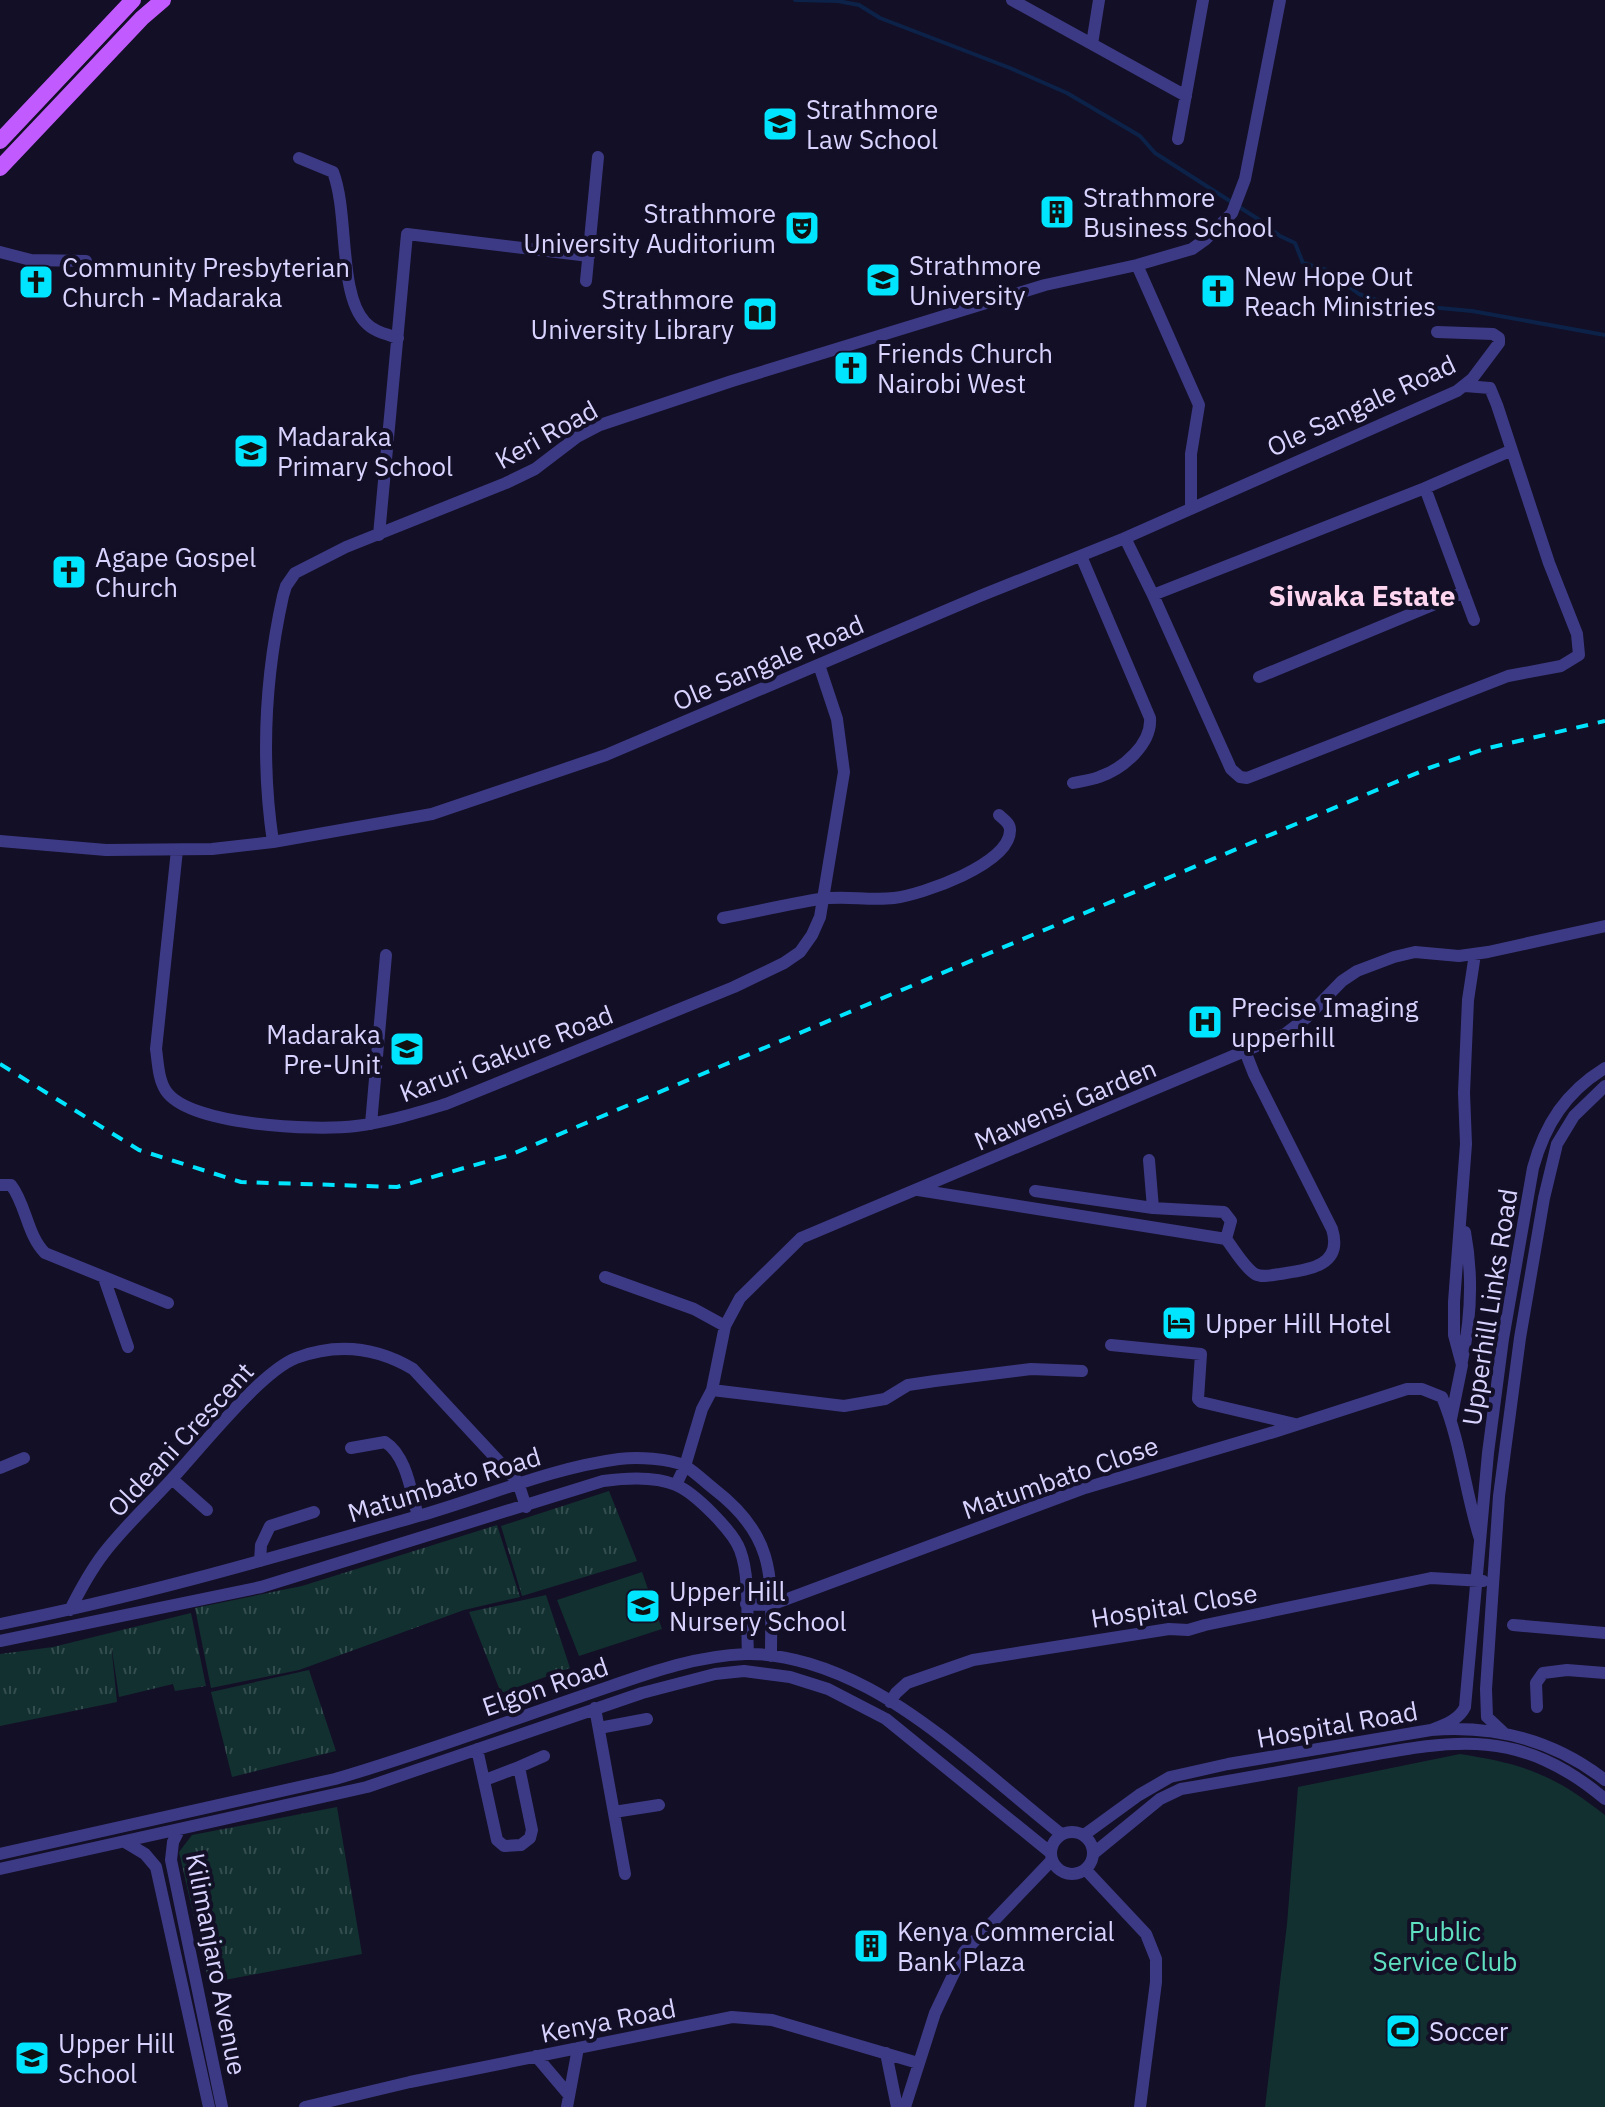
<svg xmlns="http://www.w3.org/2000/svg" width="1605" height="2107" font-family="'IBM Plex Sans',sans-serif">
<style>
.grass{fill:url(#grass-tufts)}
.park{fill:#12302f}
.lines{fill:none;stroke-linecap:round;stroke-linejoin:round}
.stream{stroke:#0c2248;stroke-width:4}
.minor{stroke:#3d3a85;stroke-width:12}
.major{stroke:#c25bff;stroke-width:16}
.rail{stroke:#00e5ff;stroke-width:4;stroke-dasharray:12 10;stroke-linecap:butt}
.labels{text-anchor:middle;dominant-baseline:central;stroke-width:8;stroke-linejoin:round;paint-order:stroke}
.poi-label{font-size:26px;fill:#d9d4ff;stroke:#130f26;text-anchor:start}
.street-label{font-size:26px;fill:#d9d4ff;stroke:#130f26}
.park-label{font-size:26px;fill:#5fe0c0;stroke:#130f26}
.neighbourhood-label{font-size:28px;font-weight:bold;fill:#ffd6f0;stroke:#130f26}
</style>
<defs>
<pattern id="grass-tufts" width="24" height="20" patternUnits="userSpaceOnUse" patternTransform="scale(2)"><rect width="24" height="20" fill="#12302f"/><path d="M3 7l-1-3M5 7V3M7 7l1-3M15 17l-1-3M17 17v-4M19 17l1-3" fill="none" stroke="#344d4e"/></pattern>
</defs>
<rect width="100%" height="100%" fill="#130f26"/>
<path class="grass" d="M609,1491L637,1561L522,1596L501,1526Z
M497,1525L520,1597L464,1610L299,1670L211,1688L195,1608L302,1586Z
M546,1595L570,1668L501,1693L469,1612Z
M191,1613L206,1686L175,1691L173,1684L119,1697L111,1643L117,1702L0,1726V1654L53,1647Z
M309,1670L336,1751L232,1777L211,1692Z
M337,1807L362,1954L209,1983L179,1852L192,1835Z"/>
<path class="park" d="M642,1572L662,1629L579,1656L557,1600Z
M1460,1754C1525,1764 1554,1775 1605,1815V2107H1265L1287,1924L1298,1787Z"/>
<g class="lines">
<path class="stream" d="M795,0L838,1L859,5L880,18L1010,68L1067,93L1140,136L1155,153L1258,219L1280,236L1295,243L1303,263L1327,270L1359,294L1385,303L1472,311L1605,335"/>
<path class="minor" d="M1012,0L1186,96
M1092,44L1099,0
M1178,139L1203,0
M299,158L333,172C349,213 338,293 365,322C374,332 386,334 398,338
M0,252L31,260L86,261
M1137,265L1199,405L1191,454V507
M586,281L598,157
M1425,488L1474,620
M379,535L407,234L589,256
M1125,538L1153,595L1231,769L1240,777L1247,778L1508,676L1561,666L1579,655L1577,634L1549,563L1497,405L1490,388L1465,386
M1153,595L1425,488L1510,451
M1259,677L1464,592
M1073,783C1082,781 1091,780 1099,777C1123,769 1152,744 1150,718L1081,556
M0,841L106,850L212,849L273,842L432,814L606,755L980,596L1125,538L1457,391L1472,379L1499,343V338L1493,334L1437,332
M273,842C261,761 265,677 283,596L286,586L295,573L346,547L506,483L535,469L577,437L600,425L732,381L1045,285L1137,265L1192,249L1206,239L1232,213L1245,179L1280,0
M177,850L156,1049C158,1062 158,1079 166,1091C190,1126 316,1131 356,1126C387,1122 416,1113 446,1104L734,987L784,963L800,952L812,935L820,917L844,772L837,719L819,665
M723,918C755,912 788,904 820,899C844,895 869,901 894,898C921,895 1011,864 1010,830C1010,823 1004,820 999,815
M371,1124L386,955
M1149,1160L1153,1208
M0,1185H11C26,1204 27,1235 45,1253L168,1303
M918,1190L1226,1239
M1035,1191L1153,1208L1224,1212L1231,1221L1226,1239
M1226,1239C1234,1249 1244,1267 1255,1274C1262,1278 1272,1275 1280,1274C1306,1270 1344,1267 1332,1229L1254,1074L1245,1051
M605,1277L694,1309L725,1326
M104,1278L128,1347
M1111,1345L1201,1354L1198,1399L1201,1402L1295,1424
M1462,1361C1471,1319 1473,1275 1465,1232
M712,1390L844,1406L885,1399L908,1385L935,1381L1031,1369L1082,1371
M1451,1419L1462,1365L1454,1335V1302L1466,1144L1464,1093L1468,1000L1475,954
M351,1448L385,1442C407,1456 411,1493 418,1516
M0,1468L24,1458
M172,1479L207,1510
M676,1485L685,1466L702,1409L712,1390L725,1326L740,1298L801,1238L1285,1034L1306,1018L1342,981L1357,971L1394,957L1415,952L1459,956L1488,952L1605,926
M260,1561L261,1545L270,1526L314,1512
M746,1604L771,1605L1085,1488L1274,1432L1407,1389H1422L1442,1397C1461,1442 1465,1492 1480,1539
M70,1610C80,1590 91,1570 104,1553C124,1527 149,1504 170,1481C199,1450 260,1372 296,1358C336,1343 376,1347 413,1369L518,1482L526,1507
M0,1624C143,1596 282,1555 422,1515C488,1496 551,1468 619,1459C637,1457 669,1458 685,1466C695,1472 705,1482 714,1489C779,1539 771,1581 771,1656
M1513,1625L1605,1633
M0,1641L261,1587L603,1481C625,1478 655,1476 676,1485C695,1493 733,1531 740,1550C751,1579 746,1623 748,1654
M890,1702L896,1693L907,1683L973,1660L1169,1629L1188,1630L1205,1625L1431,1578L1483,1581
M1537,1707L1536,1683L1543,1673L1567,1670L1605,1673
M595,1708L625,1874
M599,1728L647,1719
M1431,1730C1444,1725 1459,1720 1465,1707L1488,1453L1503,1339L1533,1168C1545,1124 1566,1092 1605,1068
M1504,1733L1487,1717L1486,1689L1499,1496L1520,1338L1544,1198L1557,1144L1574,1116L1605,1086
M477,1749L497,1840L504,1846L521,1845L530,1838L532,1830L519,1767L485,1780
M519,1767L544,1756
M614,1812L659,1805
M179,1830L173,1842L171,1860L222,2107
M1051 1853a21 21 0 1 1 42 0a21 21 0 1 1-42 0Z
M1084,1835L1139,1795L1170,1777L1228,1764L1431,1730C1495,1725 1554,1740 1605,1780
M125,1842L145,1854L156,1867L209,2107
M1094,1853L1160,1799L1181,1789C1235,1780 1290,1770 1344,1760C1449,1741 1516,1724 1605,1799
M0,1854L335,1779C418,1755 500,1724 582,1696C636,1678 689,1656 746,1654C787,1653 832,1669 868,1688C934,1723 1002,1787 1061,1834
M0,1869L367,1787L642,1693L715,1674L744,1671L790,1677L828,1689L886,1719L1051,1853
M1086,1870L1146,1934L1156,1959V1982L1140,2107
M886,2053L897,2107
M536,2056L569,2095
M305,2107L410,2082L732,2017L772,2020L918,2063
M567,2107L578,2048
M905,2107L935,2013L964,1952L1052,1860"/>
<path class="major" d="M0,141L133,0
M0,168L142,18L163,0"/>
<path class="rail" d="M0,1064L139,1150L241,1182L397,1187L510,1155L1429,768L1484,749L1605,721"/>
</g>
<defs>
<symbol id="university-square" viewBox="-11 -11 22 22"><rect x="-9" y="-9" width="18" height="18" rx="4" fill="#00e5ff" stroke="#130f26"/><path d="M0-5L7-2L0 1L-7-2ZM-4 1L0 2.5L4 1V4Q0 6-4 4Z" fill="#111"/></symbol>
<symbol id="building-square" viewBox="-11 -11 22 22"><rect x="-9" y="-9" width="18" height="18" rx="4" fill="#00e5ff" stroke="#130f26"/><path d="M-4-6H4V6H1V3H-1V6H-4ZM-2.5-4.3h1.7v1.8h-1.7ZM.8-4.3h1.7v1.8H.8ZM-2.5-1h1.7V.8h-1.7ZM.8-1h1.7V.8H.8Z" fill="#111"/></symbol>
<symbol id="theatre-square" viewBox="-11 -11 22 22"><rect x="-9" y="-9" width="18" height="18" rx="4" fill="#00e5ff" stroke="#130f26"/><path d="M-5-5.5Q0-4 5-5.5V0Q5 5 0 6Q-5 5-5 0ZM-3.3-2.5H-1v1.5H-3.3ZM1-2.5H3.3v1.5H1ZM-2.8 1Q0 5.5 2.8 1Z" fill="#111"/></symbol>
<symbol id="church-square" viewBox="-11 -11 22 22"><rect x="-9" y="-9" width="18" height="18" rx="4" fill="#00e5ff" stroke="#130f26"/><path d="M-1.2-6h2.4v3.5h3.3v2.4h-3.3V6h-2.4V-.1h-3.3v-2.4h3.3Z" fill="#111"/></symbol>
<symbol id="library-square" viewBox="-11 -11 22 22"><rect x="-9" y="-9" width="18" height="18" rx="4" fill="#00e5ff" stroke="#130f26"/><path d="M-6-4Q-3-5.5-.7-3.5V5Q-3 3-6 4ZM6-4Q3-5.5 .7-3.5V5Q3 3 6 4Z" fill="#111"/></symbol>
<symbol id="school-square" viewBox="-11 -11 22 22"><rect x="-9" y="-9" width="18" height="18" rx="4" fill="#00e5ff" stroke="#130f26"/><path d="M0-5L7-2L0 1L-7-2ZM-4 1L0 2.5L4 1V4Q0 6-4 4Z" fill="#111"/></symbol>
<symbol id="hospital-square" viewBox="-11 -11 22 22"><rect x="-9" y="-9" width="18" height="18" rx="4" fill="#00e5ff" stroke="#130f26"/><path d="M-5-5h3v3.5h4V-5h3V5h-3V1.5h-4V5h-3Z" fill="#111"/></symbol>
<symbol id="hotel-square" viewBox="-11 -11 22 22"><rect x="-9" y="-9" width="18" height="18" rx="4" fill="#00e5ff" stroke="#130f26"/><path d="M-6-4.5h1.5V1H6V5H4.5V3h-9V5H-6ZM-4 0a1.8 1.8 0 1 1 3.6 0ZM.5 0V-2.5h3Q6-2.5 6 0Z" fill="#111"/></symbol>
<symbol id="stadium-square" viewBox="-11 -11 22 22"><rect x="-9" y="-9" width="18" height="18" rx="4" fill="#00e5ff" stroke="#130f26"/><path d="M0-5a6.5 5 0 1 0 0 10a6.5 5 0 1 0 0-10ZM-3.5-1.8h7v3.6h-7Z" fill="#111"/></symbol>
</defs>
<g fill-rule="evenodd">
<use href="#university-square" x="760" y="104" width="40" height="40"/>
<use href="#building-square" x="1037" y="192" width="40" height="40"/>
<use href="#theatre-square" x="782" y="208" width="40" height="40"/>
<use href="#university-square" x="863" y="260" width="40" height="40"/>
<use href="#church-square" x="16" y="262" width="40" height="40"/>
<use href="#church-square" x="1198" y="271" width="40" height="40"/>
<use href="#library-square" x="740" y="294" width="40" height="40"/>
<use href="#church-square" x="831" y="348" width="40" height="40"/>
<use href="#school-square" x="231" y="431" width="40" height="40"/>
<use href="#church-square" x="49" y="552" width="40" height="40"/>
<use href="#hospital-square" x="1185" y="1002" width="40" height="40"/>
<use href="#school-square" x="387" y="1029" width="40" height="40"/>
<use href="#hotel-square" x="1159" y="1303" width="40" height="40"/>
<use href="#school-square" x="623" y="1586" width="40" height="40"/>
<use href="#building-square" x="851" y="1926" width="40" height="40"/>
<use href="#stadium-square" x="1383" y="2011" width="40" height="40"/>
<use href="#school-square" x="12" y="2038" width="40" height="40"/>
</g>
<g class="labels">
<g class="poi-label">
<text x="806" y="109">Strathmore<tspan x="806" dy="30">Law School</tspan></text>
<text x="1083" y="197">Strathmore<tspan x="1083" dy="30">Business School</tspan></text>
<text x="776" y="213" text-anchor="end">Strathmore<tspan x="776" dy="30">University Auditorium</tspan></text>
<text x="909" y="265">Strathmore<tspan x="909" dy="30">University</tspan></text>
<text x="62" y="267">Community Presbyterian<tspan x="62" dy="30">Church - Madaraka</tspan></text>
<text x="1244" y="276">New Hope Out<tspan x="1244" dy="30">Reach Ministries</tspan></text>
<text x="734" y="299" text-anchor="end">Strathmore<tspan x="734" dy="30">University Library</tspan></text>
<text x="877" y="353">Friends Church<tspan x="877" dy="30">Nairobi West</tspan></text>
<text x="277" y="436">Madaraka<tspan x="277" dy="30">Primary School</tspan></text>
<text x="95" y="557">Agape Gospel<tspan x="95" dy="30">Church</tspan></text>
<text x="1231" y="1007">Precise Imaging<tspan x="1231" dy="30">upperhill</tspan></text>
<text x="381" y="1034" text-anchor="end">Madaraka<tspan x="381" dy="30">Pre-Unit</tspan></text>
<text x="1205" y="1323">Upper Hill Hotel</text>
<text x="669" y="1591">Upper Hill<tspan x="669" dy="30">Nursery School</tspan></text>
<text x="897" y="1931">Kenya Commercial<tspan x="897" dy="30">Bank Plaza</tspan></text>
<text x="1429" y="2031">Soccer</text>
<text x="58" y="2043">Upper Hill<tspan x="58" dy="30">School</tspan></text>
</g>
<g class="street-label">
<text transform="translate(1361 405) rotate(-25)">Ole Sangale Road</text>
<text transform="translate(546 434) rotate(-29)">Keri Road</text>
<text transform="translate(768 662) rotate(-23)">Ole Sangale Road</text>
<text transform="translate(506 1053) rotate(-21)">Karuri Gakure Road</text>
<text transform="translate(1065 1104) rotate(-23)">Mawensi Garden</text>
<text transform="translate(1489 1307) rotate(-81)">Upperhill Links Road</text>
<text transform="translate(180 1439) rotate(-47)">Oldeani Crescent</text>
<text transform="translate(1060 1477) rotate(-19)">Matumbato Close</text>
<text transform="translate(444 1484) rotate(-17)">Matumbato Road</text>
<text transform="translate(1174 1605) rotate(-9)">Hospital Close</text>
<text transform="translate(545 1686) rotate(-19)">Elgon Road</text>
<text transform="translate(1337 1724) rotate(-10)">Hospital Road</text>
<text transform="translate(217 1964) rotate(79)">Kilimanjaro Avenue</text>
<text transform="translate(608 2020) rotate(-11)">Kenya Road</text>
</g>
<g class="park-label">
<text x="1445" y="1931">Public<tspan x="1445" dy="30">Service Club</tspan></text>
</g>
<g class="neighbourhood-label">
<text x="1362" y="595">Siwaka Estate</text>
</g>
</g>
</svg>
